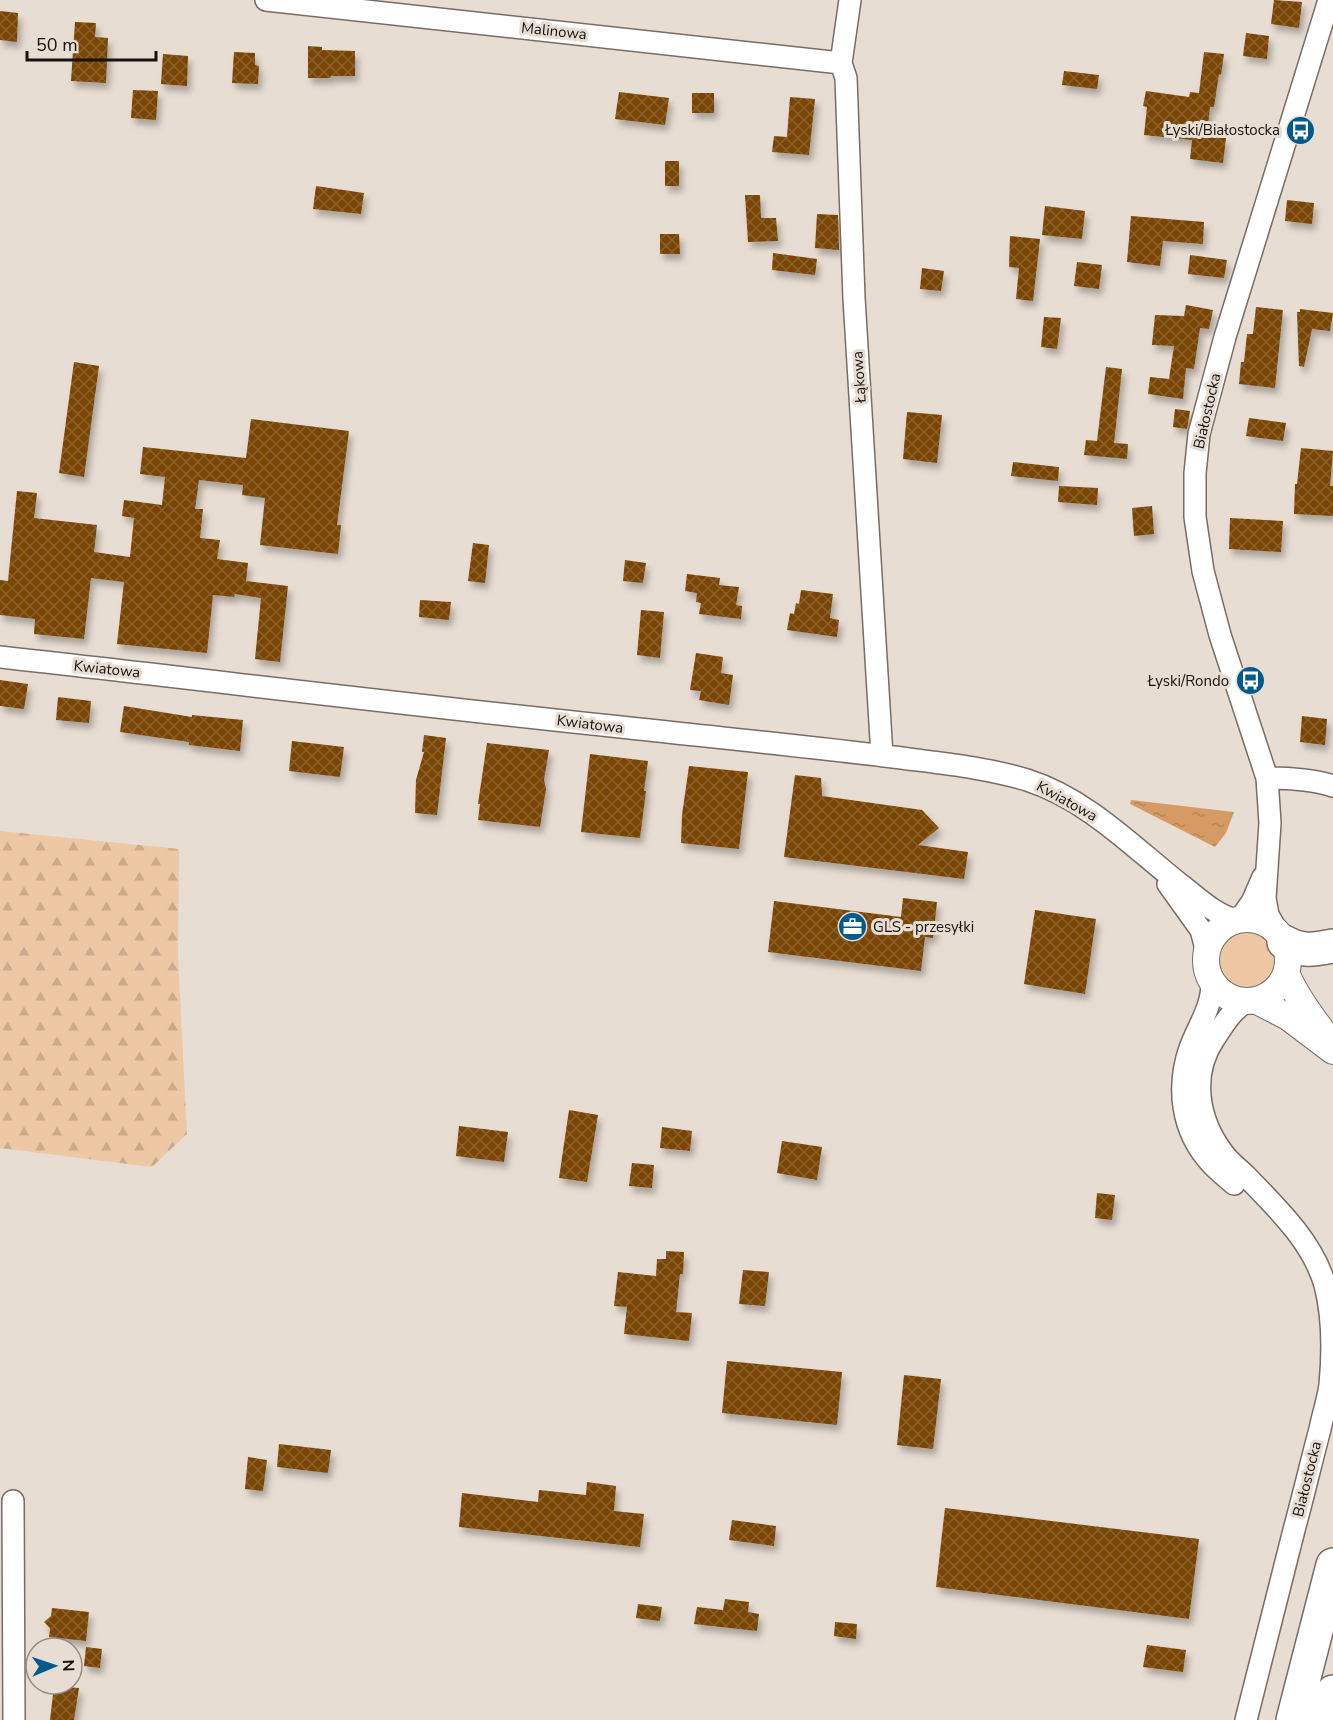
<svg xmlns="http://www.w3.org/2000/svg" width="1333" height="1720" font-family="'Nunito Sans',sans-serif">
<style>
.grass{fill:#eec7a5}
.forest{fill:url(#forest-firs)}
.water{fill:url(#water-ripples)}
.building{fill:url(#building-cross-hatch);filter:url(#shadow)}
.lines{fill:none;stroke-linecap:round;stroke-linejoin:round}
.minor-casing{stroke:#776d65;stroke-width:24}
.tertiary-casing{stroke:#776d65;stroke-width:28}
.trunk-casing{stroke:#776d65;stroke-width:36}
.minor{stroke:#fff;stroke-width:21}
.tertiary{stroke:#fff;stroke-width:26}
.trunk{stroke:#fff;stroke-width:33}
.labels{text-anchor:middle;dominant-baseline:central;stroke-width:6;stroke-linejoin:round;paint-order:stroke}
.street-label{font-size:15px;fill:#16120f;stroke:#e8ddd3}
.poi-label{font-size:15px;fill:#16120f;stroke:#e8ddd3;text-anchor:end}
</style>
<defs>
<pattern id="forest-firs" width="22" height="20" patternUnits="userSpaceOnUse" patternTransform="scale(1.5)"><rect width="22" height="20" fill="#eec7a5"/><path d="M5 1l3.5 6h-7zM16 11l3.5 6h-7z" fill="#cbaa8d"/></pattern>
<pattern id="water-ripples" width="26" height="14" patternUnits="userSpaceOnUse" patternTransform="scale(1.5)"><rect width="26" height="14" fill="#d69b65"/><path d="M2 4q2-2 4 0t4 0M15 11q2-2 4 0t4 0" fill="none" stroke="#b78456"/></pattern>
<pattern id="building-cross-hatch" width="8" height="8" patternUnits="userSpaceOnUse" patternTransform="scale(1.5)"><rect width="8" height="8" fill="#794402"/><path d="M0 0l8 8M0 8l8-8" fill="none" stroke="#89612f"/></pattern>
<filter id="shadow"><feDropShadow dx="3.5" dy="6" stdDeviation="3" flood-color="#0004"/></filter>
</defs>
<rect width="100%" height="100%" fill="#e8ddd3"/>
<path class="grass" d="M1217 961a30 30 0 1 1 60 0a30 30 0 1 1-60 0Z"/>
<path class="forest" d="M0,831L179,849L178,956L187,1134L152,1167L0,1148Z"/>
<path class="water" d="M1131,800L1234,812L1226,833L1215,847L1130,804Z"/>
<path class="building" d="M1274,0L1302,2L1299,28L1271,24Z
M0,11L18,13L17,42L0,40Z
M75,22L96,23L95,37L108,38L106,83L71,81Z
M1246,33L1269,36L1267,59L1243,56Z
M308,46L322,47V50L355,51V76H331L330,78H308Z
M234,52L255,53V65L259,66L258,84L232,83Z
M1204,52L1224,54L1221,75L1219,74L1214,107H1210L1207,136L1226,138L1223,163L1190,159L1192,140L1144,135L1147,107L1143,106L1146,91L1189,97L1190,92L1199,93Z
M163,54L188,56L187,86L161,84Z
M1064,71L1099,75L1097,89L1062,85Z
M133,90L158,91L156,120L131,118Z
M619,92L669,98L665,125L615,119Z
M692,93H714V113H692Z
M790,97L815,99L809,155L772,152L774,136L787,137Z
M665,161H679V186H665Z
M316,186L364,193L361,214L313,209Z
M745,195H760L761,218H776L778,241L748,242Z
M1287,200L1314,203L1312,224L1285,221Z
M1045,206L1085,211L1082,239L1042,235Z
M817,214L838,215L839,250L815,248Z
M1131,216L1204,222L1203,244L1163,241L1160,266L1127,262Z
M660,234H679L680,254H660Z
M1010,236L1040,239L1033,301L1016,299L1019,268L1009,267Z
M773,253L817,259L815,275L772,270Z
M1190,255L1227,260L1224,278L1188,274Z
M1077,262L1102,265L1099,289L1074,286Z
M922,268L944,271L941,291L920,289Z
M1186,305L1213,310L1209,329L1200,328L1194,369L1186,368L1183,399L1148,394L1150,377L1169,379L1174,346L1152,345L1155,315L1184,316Z
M1256,307L1283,310L1275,388L1239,384L1241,362H1244L1247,334H1253Z
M1300,309L1333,313L1330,331L1312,329L1304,367L1299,366L1297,312H1300Z
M1044,317L1061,318L1057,349L1041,347Z
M74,362L99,366L84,477L59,473Z
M1106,367L1122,369L1114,443L1128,444L1127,459L1084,455L1086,440L1097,441Z
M1175,409L1190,411L1187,429L1173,427Z
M907,412L942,415L937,463L903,459Z
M1249,418L1286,423L1283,441L1246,436Z
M251,419L349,431L337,525H341L338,554L260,545L265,498L242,495L243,485L199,480L195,509H203L200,538L220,540L217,559L248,563L246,581L288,586L280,662L255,659L261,598L235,594L234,597L213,595L207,653L117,644L124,582L91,578L84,639L34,634L35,619L0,615V580L8,581L17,491L37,493L34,518L97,525L94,552L130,557L134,518L122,516L124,500L162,505L165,477L140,474L143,447L246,458Z
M1301,448L1333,451L1330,486H1333V516L1294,514L1295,484H1297Z
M1013,462L1059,467L1058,481L1011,476Z
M1059,486L1098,488L1097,505L1058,502Z
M1152,506L1154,534L1134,536L1132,508Z
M1230,518L1283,521L1281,552L1229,549Z
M473,543L489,545L485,583L468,581Z
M625,560L646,563L643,583L623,581Z
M687,574L720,578L719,585L739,587L736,605L742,606L741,619L699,614L701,603L696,602L697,593L685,591Z
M801,590L833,594L830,618L839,620L837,637L787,630L790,613L794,614L796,603L799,604Z
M420,600L451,602L449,620L419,617Z
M641,610L664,612L660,658L637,655Z
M696,653L723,657L721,673L733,675L729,705L699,700L701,691L690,690Z
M0,680L28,684L24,709L0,706Z
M58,697L91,701L89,723L56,720Z
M124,706L192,717V715L243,720L240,751L189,745V742L120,732Z
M1302,716L1327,719L1325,745L1300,742Z
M424,735L446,738L437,815L415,813L416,780L424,752H422Z
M292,741L344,747L340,777L289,771Z
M487,743L549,750L544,780L546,789L540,827L478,820L480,804H478Z
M590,754L648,761L644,791H646L640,838L581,832Z
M689,766L748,772L739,849L681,843L682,815Z
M795,775L821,778L822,796L922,810L939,828L918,845L968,852L964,879L784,857Z
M903,898L937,902L933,938L925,937L921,971L768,952L774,901L901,917Z
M1035,910L1096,919L1085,994L1024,984Z
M569,1110L598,1115L587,1182L559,1178Z
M459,1126L508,1132L504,1162L456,1156Z
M662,1127L692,1131L690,1151L660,1148Z
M782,1141L822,1147L817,1180L777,1173Z
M632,1163L654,1165L652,1188L629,1186Z
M1097,1193L1115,1195L1112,1220L1095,1218Z
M666,1251L684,1252L683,1274H680L676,1312L692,1313L689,1341L624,1334L627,1307L614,1306L618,1272L656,1276L657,1259H666Z
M743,1270L769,1272L765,1306L739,1304Z
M727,1361L842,1372L837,1425L722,1413Z
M904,1375L941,1379L933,1449L897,1445Z
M279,1444L331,1450L328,1473L277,1467Z
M248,1457L267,1460L263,1491L245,1489Z
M587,1482L616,1486L614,1511L644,1514L640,1547L459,1527L462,1493L538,1502L539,1490L586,1495Z
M945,1508L1199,1539L1189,1619L936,1587Z
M732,1520L776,1526L774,1546L729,1540Z
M725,1599L749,1602L748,1612L759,1614L757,1631L694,1624L697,1607L723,1610Z
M638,1604L662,1607L660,1621L636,1618Z
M52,1608L89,1612L86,1641L49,1637L50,1628L44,1622L51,1616Z
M835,1622L857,1624L856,1639L834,1636Z
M1147,1645L1186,1650L1183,1672L1143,1667Z
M86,1647L102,1649L100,1668L84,1666Z
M54,1686L79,1688L74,1720H50Z"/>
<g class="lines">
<defs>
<path id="minor" d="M266,0L841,63
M850,0L841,63L846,78L854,298L882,756
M0,657C216,681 433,708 649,730C731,739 812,747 893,757C938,763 984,767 1027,780C1087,799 1133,847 1181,885C1198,898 1214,914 1235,920
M1267,778C1289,778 1311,779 1333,786
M1168,884L1201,930L1205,945V962
M1240,919L1252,902L1263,877
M1277,931L1268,915L1265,898L1270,823L1267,778L1220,635L1203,571L1195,517V473L1199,434L1225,337L1329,0
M1212,983C1212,1008 1198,1026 1190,1048C1176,1088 1182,1131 1210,1162C1217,1170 1226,1177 1234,1184
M1246,1002C1231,1011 1224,1024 1214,1039C1190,1075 1198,1120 1223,1153C1229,1162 1238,1168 1246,1176C1276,1207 1313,1242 1325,1285C1333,1316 1333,1353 1330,1385C1328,1400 1323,1414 1320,1429C1311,1463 1303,1497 1294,1530C1278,1594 1262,1657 1246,1720
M13,1501L14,1720"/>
<path id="tertiary" d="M1206 960a41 41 0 1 1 82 0a41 41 0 1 1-82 0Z
M1286,973C1296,996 1311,1016 1326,1036
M1257,1001L1288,1017L1333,1051"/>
<path id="trunk" d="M1284,942C1302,952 1313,950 1333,946
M1293,1720L1333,1565
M1326,1720L1333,1692"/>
</defs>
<use href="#minor" class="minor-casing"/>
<use href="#tertiary" class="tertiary-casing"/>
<use href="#trunk" class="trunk-casing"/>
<use href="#minor" class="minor"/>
<use href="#tertiary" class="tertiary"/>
<use href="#trunk" class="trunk"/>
</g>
<defs>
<symbol id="bus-disc" viewBox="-11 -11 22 22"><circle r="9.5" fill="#005b8c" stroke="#e8ddd3"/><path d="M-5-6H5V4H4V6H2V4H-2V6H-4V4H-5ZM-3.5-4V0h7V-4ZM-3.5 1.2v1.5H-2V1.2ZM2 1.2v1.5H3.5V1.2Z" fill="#fff"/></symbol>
<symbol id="office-disc" viewBox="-11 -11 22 22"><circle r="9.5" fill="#005b8c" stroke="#e8ddd3"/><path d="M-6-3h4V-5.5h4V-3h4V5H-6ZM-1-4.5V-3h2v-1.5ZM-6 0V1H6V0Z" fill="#fff"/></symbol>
</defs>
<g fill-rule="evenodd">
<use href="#bus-disc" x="1284" y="114" width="33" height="33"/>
<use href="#bus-disc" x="1234" y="664" width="33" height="33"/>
<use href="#office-disc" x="836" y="910" width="33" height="33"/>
</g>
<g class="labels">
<g class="street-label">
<text transform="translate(554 31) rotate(6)">Malinowa</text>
<text transform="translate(859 377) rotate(-94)">Łąkowa</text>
<text transform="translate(1207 411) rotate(-77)">Białostocka</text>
<text transform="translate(107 669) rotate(6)">Kwiatowa</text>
<text transform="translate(590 724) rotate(7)">Kwiatowa</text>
<text transform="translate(1067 801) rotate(29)">Kwiatowa</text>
<text transform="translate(1307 1479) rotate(-76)">Białostocka</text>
</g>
<g class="poi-label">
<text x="1280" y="130">Łyski/Białostocka</text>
<text x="1229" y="681">Łyski/Rondo</text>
<text x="873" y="927" text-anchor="start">GLS - przesyłki</text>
</g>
</g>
<g transform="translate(54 1666) rotate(88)"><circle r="28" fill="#e8ddd3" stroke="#948c85" stroke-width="1.5"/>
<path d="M0-4.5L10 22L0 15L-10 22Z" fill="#005b8c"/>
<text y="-9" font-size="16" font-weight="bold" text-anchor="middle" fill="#16120f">N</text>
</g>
<path d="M27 51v9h129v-9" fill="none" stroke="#16120f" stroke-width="3"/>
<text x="36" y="51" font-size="18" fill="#16120f" stroke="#e8ddd3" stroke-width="4.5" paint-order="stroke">50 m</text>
</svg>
